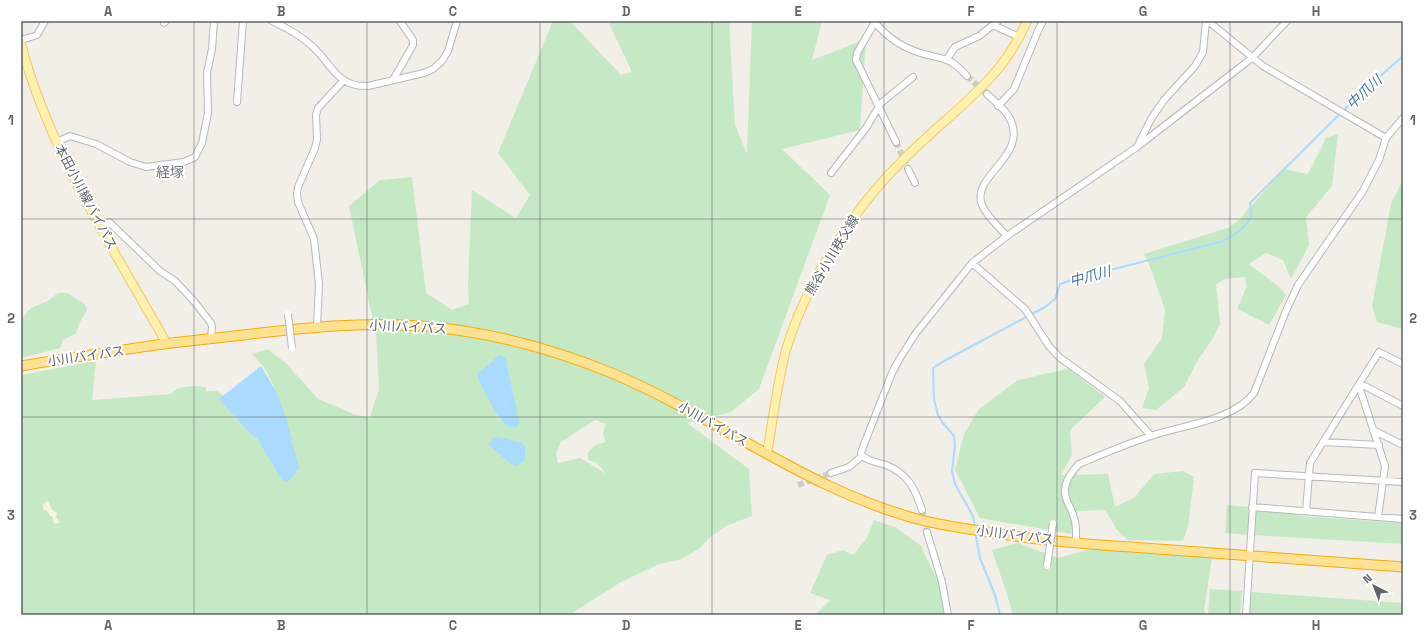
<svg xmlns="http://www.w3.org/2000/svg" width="1424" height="636" font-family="'Space Grotesk','Noto Sans JP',sans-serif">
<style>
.green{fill:#c5e8c5;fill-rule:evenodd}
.sand{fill:#fbf3d9}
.water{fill:#aadaff}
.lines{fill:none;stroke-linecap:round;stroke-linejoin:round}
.stream{stroke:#aadaff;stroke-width:2}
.minor-tunnel{stroke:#ccccc8;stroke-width:6;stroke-dasharray:6 3;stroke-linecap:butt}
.minor-casing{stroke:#b5b8bc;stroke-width:8}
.major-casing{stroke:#f2c960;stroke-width:10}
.highway-casing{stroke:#f9ab00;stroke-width:11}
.minor{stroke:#fff;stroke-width:6}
.major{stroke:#fff2af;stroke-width:8}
.highway{stroke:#fde293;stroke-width:9}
.minor-bridge-casing{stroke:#b5b8bc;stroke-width:8;stroke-linecap:butt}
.minor-bridge{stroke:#fff;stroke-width:6}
.grid{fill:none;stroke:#5f6368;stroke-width:1;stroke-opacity:0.55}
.labels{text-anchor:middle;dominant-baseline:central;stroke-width:4;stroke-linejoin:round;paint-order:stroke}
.street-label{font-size:13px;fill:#5f6368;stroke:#fff}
.water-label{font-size:14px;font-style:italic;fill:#4174aa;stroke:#fff}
.neighbourhood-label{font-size:14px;fill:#70757a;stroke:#fff}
.neatline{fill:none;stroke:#5f6368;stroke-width:1.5}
.grid-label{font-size:13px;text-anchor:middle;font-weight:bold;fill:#5f6368}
</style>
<rect width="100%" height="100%" fill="#f1efe8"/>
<path class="green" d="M553,21H570L621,75L632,72L608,21H729L735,125L747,154L752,21H822L812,60L866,39L860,130L782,149L830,195L759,389L731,412L687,423L749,469L752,516L726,526L709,538L701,547L689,555L679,560L659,564L621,582L569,615H21V375L96,361L92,400L171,394C178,385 195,386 206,387V391H217L288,444L274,386L264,367L252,354L267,349L286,363L318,399L356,415L370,417L379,389L376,335L349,206L380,180L412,177L426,293L452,310L469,304L468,287L472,190L516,218L530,195L498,153ZM595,420L606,424L603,432L605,442L594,446L588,453V460L597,463L606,474L580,458L558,463L556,453L561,442Z
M1338,134L1332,186L1306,217L1309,245L1291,279L1283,260L1266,253L1249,264L1278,286L1286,295L1269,325L1237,309L1247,286L1245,277L1225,279L1216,284L1220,324L1213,338L1196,363L1184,387L1156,410L1142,408L1149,388L1144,364L1162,338L1165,310L1151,269L1144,254L1228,228L1239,220L1284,169L1308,174L1326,138Z
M1403,180V329L1377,322L1372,306L1391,204Z
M58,293H67L85,304L87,310L80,322L76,333L63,340L60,348L21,358V321L28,311L33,307L48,301Z
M1068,369L1105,397L1070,430L1072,455L1061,475L1108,474L1115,507L1135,497L1154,474L1183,471L1194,477L1188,527L1183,541L1128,540L1117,530L1105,510L1078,511L1071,534L980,518L955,470L964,434L979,409L1018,380Z
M1227,505L1250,507L1248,535L1225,533Z
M1258,510L1297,513L1300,516L1403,523V544L1253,535L1254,514Z
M874,520L897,528L921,546L946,599V615H815L830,600L810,593L827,555L843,550L853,555L867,538Z
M1018,543L1058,558L1091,549L1212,557L1204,611L1208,615H1013L1007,594L992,550Z
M1210,589L1242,591L1240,615H1208Z
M1250,592L1403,603V615H1249Z"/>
<path class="sand" d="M48,501L52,510L57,513L56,517L59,522L58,523L55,524L54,523L52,516H50L48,512C45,509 42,510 43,504Z"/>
<path class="water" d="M499,355L506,359C509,381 516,402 519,423L516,428C514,427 512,427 510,427C498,422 484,390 478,379V374Z
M261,366L277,393L287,421L299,468L289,481L286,482L282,480L257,438C250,435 247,429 241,423C234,415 226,408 219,399Z
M496,437L521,442L525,446V459L517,466L512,465L489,445L491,440Z"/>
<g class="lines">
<path class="stream" d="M975,528L973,516L955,484L952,471L955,446L954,436L942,422L938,415L934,399L933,368L944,361L1045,307L1055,299L1060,284L1075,279L1220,242C1232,237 1246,229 1251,216C1252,212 1250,207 1250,203L1360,94L1403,56
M975,532L980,558L995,595L1000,615"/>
<path class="minor-tunnel" d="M967,76L987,94
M896,142L908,169
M798,485L831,473
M922,510L927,532"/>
<defs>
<path id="minor" d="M272,21C287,28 300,35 312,46C332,64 336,87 368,86L424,73L433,69L442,61L448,51L457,21
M874,21C888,39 906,50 928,55C936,57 944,58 951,62C957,65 962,71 967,76
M1208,21L1263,66L1386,138
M875,22L857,53L856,60L896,142
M164,23L166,21
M993,25L1019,37
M21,40L37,35L45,21
M947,59L955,47L979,36L998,21
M393,80L413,45V40L400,21
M987,94C994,101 1004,108 1009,117C1031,156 970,175 982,205C987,217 999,227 1007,236
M237,102L243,21
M998,106L1014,89L1038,31L1043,21
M57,142L70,136L96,144L130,162L146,167L184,162L195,157L202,143L208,113L207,73L212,49L214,21
M1138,145L1151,119L1164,100L1195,66L1203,52L1206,21
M908,169L915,183
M831,173L866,128L881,103L913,77
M101,227L109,222L160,271L175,281L193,300L211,323L212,327L211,339
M972,263L1025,309L1049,346L1059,357L1120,401L1151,436
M317,326L319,284L314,239L298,202L297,194L298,187L315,148L317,139L316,115L318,108L343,81
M1359,386L1385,466L1378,517
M1359,386H1365L1403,406
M1373,430L1403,445
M1323,442L1379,445
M862,456C869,461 878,463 886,465C908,474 915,488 922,510
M831,473L849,467L862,456L861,453L863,447L892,373L900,358L916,333L972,263L1007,236L1137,147L1252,58L1287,21
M1252,507L1403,519
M1306,511L1310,463L1379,352L1403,364
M927,532L942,582L948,615
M1076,543C1076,535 1077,526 1074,518C1073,512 1069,506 1067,501C1061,486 1069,475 1079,464C1103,454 1126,444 1151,436C1182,425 1233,421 1254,393L1286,311L1298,285L1363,191L1379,160L1386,138L1403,118
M1246,615L1255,473L1403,482"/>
<path id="major" d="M21,44C49,151 113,248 167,344
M767,454C773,419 777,384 786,350C806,283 853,209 903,160C931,131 964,107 991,77C1006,61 1018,41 1027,21"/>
<path id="highway" d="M21,366C68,358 116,351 163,344C187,341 210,339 234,336C296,329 358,321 420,326C487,331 553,349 614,374C720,419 812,493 925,521C946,526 967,529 988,532C1036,540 1083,544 1131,547C1222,554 1312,560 1403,567"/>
</defs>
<use href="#minor" class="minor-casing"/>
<use href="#major" class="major-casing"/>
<use href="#highway" class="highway-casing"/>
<use href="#minor" class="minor"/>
<use href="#major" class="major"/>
<use href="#highway" class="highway"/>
<defs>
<path id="minor-bridge" d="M288,314L292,348
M1047,566L1053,523"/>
</defs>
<use href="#minor-bridge" class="minor-bridge-casing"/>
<use href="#minor-bridge" class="minor-bridge"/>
</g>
<path class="grid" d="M194,21V615M367,21V615M540,21V615M712,21V615M884,21V615M1057,21V615M1230,21V615M21,219H1403M21,417H1403"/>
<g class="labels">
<g class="street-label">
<text transform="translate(86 197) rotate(62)">本田小川線バイパス</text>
<text transform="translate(832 255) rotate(-59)">熊谷小川秩父線</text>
<text transform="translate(408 327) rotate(3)">小川バイパス</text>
<text transform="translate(86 356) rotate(-8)">小川バイパス</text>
<text transform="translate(713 424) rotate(29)">小川バイパス</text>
<text transform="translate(1015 535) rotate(7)">小川バイパス</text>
</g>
<g class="water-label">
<text transform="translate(1364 92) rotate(-43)">中爪川</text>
<text transform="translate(1090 276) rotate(-15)">中爪川</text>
</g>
<g class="neighbourhood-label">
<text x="170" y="172">経塚</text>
</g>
</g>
<rect width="1424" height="636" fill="none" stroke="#ffffff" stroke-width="44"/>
<g transform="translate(1374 586) rotate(318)" stroke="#ffffff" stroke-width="3" paint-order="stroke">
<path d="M0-3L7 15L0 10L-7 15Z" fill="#5f6368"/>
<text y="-6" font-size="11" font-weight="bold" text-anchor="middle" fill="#5f6368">N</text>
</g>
<rect x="22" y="22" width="1380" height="592" class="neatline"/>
<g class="grid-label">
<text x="108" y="16">A</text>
<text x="281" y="16">B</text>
<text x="453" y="16">C</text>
<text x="626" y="16">D</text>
<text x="798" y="16">E</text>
<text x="971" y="16">F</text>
<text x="1143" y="16">G</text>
<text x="1316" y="16">H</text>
<text x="11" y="125">1</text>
<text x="1413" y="125">1</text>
<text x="11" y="323">2</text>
<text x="1413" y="323">2</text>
<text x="11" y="520">3</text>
<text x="1413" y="520">3</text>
<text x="108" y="630">A</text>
<text x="281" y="630">B</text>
<text x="453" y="630">C</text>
<text x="626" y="630">D</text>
<text x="798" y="630">E</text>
<text x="971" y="630">F</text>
<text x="1143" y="630">G</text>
<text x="1316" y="630">H</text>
</g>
</svg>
